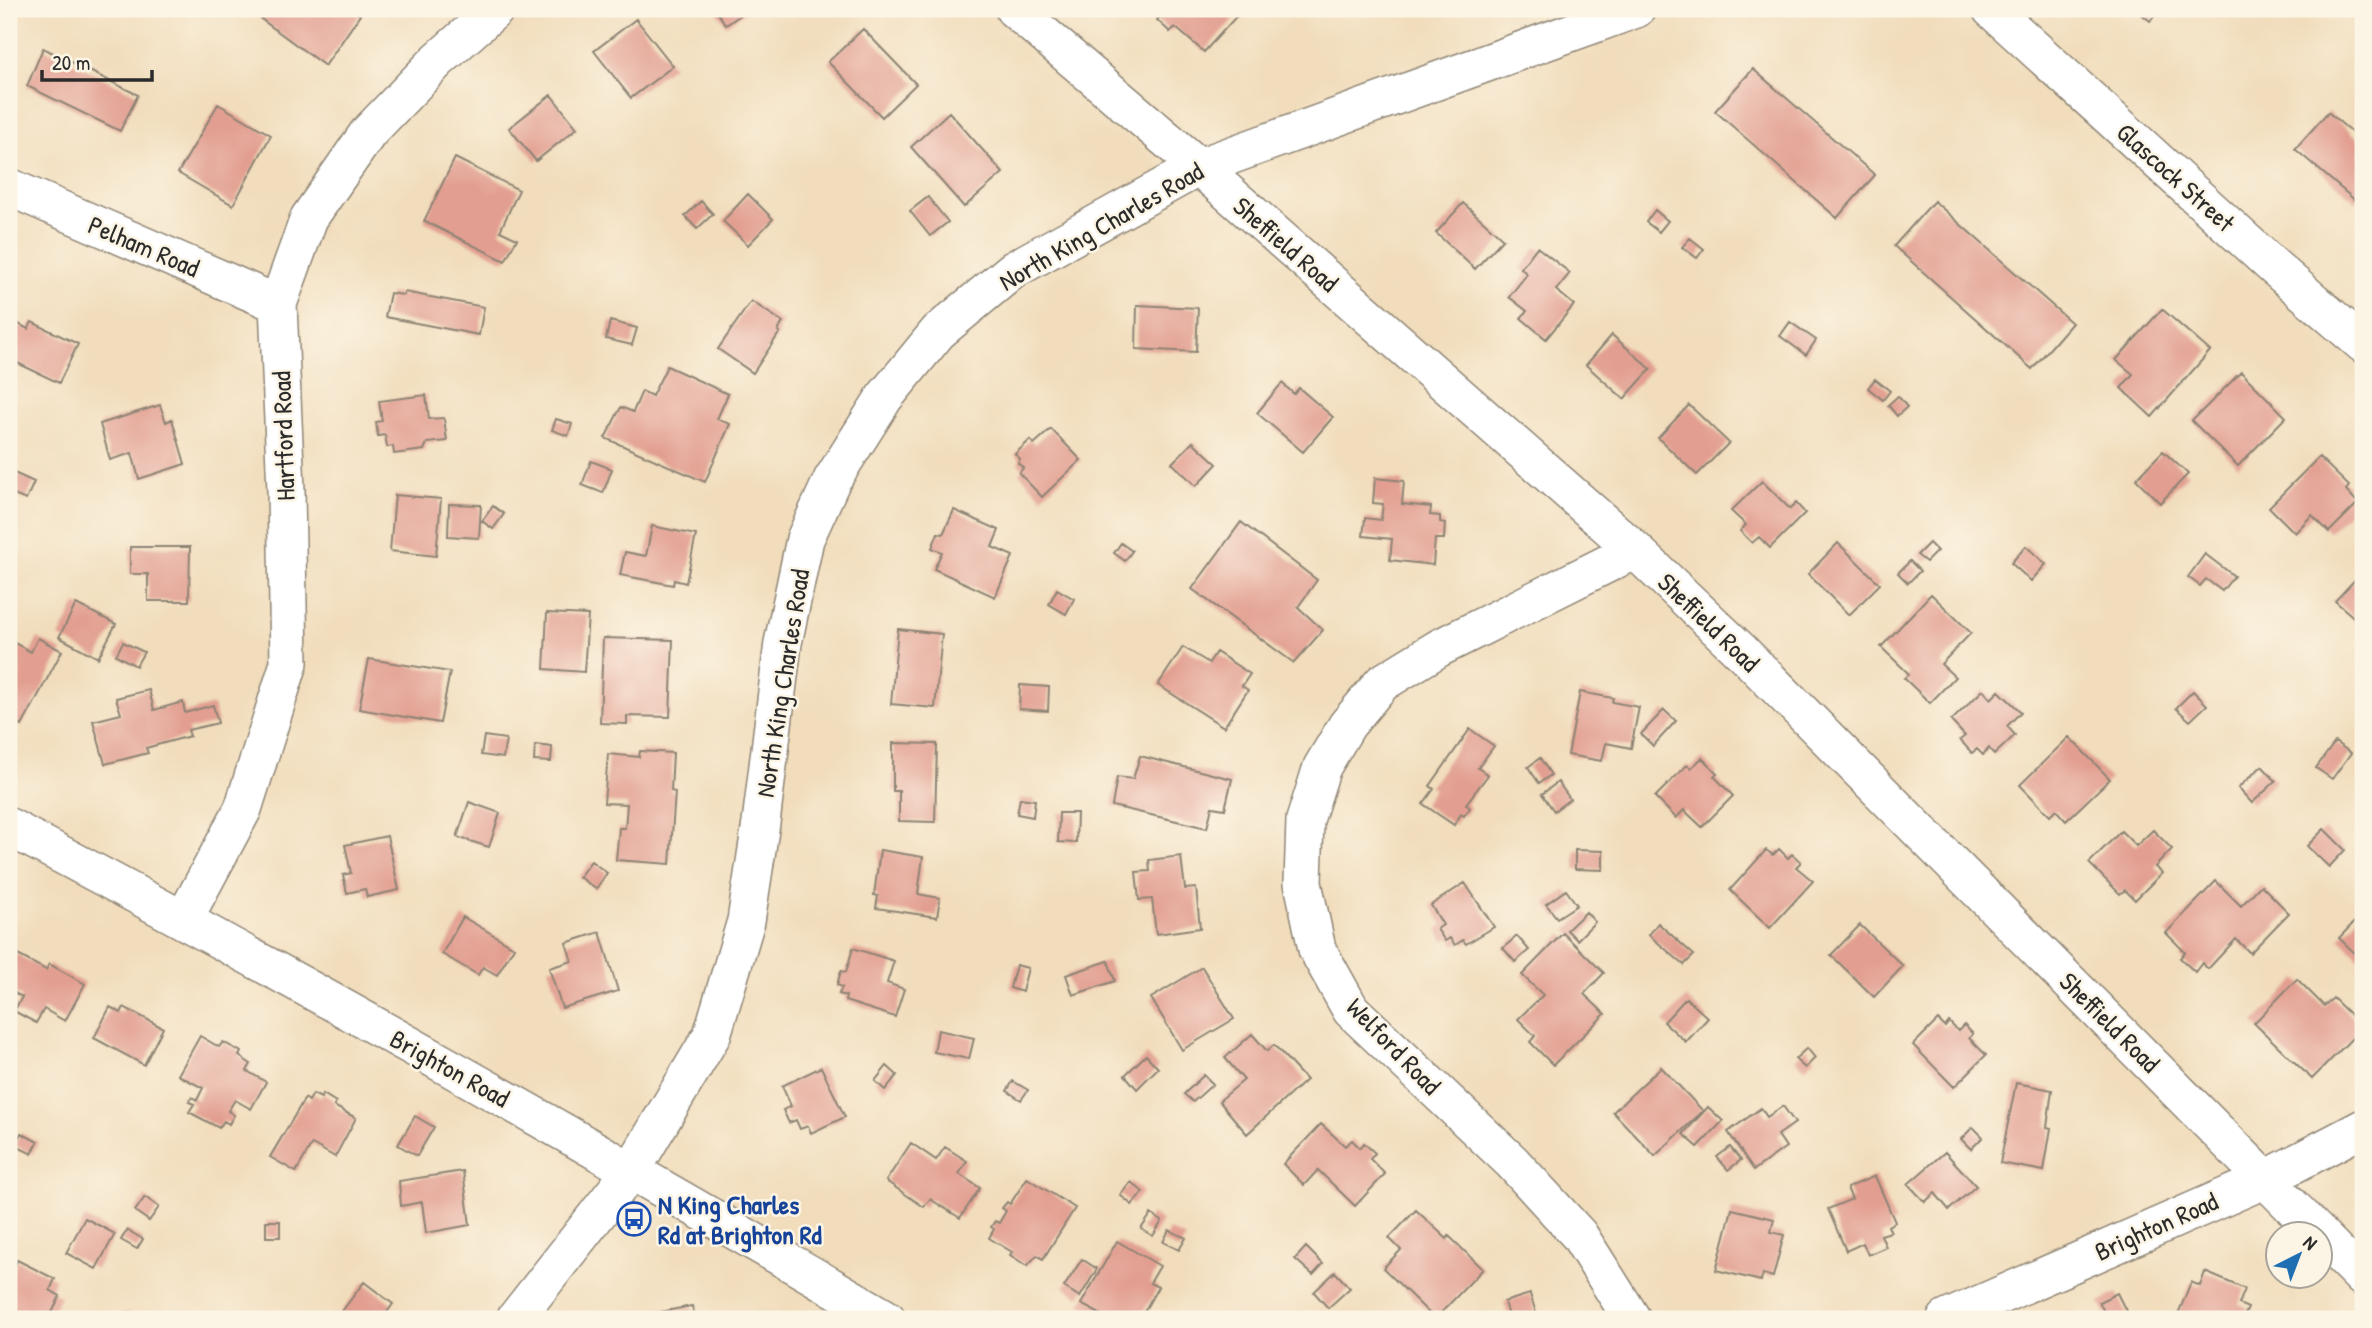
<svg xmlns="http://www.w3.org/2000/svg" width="2372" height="1328" font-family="'Patrick Hand',sans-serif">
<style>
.building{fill:#e29f91}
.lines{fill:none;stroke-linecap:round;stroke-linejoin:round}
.minor-casing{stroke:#8e8474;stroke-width:40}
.minor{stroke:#fff;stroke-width:37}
.labels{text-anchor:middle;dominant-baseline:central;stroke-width:5;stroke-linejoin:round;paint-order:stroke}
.street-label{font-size:26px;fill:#2b2b2b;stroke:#fcf5e5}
.transit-label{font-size:26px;font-weight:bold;fill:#164399;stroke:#fcf5e5;text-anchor:start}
</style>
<rect width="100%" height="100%" fill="#fcf5e5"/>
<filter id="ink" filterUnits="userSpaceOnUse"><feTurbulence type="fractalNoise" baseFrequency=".0143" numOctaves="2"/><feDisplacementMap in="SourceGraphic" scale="14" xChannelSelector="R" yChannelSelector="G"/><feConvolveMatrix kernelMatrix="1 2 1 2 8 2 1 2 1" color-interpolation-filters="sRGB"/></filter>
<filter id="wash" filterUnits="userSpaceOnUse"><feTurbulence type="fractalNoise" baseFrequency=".00686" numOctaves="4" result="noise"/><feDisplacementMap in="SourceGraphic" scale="28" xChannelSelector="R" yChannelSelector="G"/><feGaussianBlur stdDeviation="1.57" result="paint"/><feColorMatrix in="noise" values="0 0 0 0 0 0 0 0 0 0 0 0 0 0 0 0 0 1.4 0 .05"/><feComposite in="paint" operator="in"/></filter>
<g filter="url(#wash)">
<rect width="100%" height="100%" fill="#f1ddbc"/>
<g id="blocks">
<path class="building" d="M9,9L16,16L9,25Z
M269,9H352L360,15L325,66L261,19Z
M715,9H749L726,25Z
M1166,9H1179L1182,11L1184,9H1243L1204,52L1175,27L1170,32L1157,20Z
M2135,9H2161L2150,21Z
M636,19L673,66L631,98L594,51Z
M863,29L916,84L882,117L828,62Z
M43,48L138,95L120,131L27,86Z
M1753,69L1875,175L1837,218L1715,111Z
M551,95L577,128L536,161L509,128Z
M218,104L271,135L233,205L178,173Z
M949,112L1003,173L964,207L911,147Z
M2328,112L2363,142V195L2357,202L2295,149Z
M455,158L519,190L500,231L517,239L505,261L424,221Z
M748,194L773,219L748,245L723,221Z
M928,197L948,222L930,236L910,211Z
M701,201L713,214L697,229L685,216Z
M1934,201L2072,323L2032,369L1894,246Z
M1463,203L1503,239L1475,269L1436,233Z
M1655,210L1668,221L1659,232L1646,222Z
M1690,238L1704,249L1697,258L1682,247Z
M1537,247L1570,273L1556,290L1574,305L1546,339L1521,318L1527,311L1509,297L1527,274L1521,268Z
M404,292L484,307L479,335L385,317L390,293L404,295Z
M751,301L783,322L778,331L780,332L753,373L718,349Z
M1137,305L1198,308L1196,352L1136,349Z
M2162,309L2210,351L2152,417L2121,388L2133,374L2116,360Z
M9,319L28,329L32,322L78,344L59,383L9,359Z
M610,321L637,328L632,345L606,339Z
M1790,322L1816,340L1806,355L1780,336Z
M1612,335L1651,369L1624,399L1586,365Z
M667,366L728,394L717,419L730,424L705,482L605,438L621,407L633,412L642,391L652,396Z
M2241,372L2286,417L2238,466L2192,421Z
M1875,379L1890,391L1883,400L1868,388Z
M1282,383L1294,394L1299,388L1333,417L1303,452L1257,413Z
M426,395L429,419L444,418L447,441L427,443L424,450L394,454L393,446L387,447L385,435L378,436L376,422L382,421L379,401Z
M1898,396L1907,407L1897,416L1888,405Z
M160,405L166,422L172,419L185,464L139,479L132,453L110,460L100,424Z
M1689,405L1729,443L1697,475L1658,438Z
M556,419L572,424L568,436L552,430Z
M1051,429L1081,460L1042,497L1019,473L1023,468L1018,463L1020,459L1015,454L1030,440L1034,444Z
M1193,442L1217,464L1196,486L1172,463Z
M2163,451L2188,474L2160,503L2136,479Z
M2319,457L2349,486L2346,490L2358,503L2329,532L2312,515L2295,533L2269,507Z
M591,461L612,469L603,493L582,485Z
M12,472L34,482L26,500L9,493V479Z
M1375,478L1404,481L1402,504L1431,507L1430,515L1440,516V522L1445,523L1444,539H1435L1433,565L1390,560L1392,539L1363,536L1365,518L1381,520L1383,504L1373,503Z
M1762,481L1790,509L1796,503L1805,513L1770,548L1759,537L1752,543L1740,531L1746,525L1731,511Z
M395,495L441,499L436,556L390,551Z
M449,504L481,505L479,538L448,536Z
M493,506L504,514L493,529L482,521Z
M954,510L999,530L992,547L1013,556L995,597L934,569L942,552L932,548L938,533L943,534Z
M1241,522L1317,580L1298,607L1323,630L1294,663L1192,589Z
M652,526L696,535L686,583L674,580L673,585L620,575L625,552L646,556Z
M1121,543L1132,551L1125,561L1114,553Z
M1838,543L1880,584L1849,615L1808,574Z
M1929,543L1937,551L1926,562L1917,555Z
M2026,546L2046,564L2031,581L2011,563Z
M130,547H190L189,601H148V574H130Z
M2205,554L2234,576L2222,591L2206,579L2200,586L2188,577Z
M1910,561L1920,571L1908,583L1898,573Z
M2363,571V615L2358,621L2335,601Z
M1057,589L1074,599L1066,614L1049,604Z
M1931,594L1971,633L1941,664L1955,677L1930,703L1904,678L1909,674L1881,647Z
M76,604L116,624L98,658L59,637Z
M547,613L588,615L584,672L544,669Z
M898,629L942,634L935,708L891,704Z
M38,638L62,651L22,726L9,720V640L31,652Z
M603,638L673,640L670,717L627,716V724L600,723Z
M123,642L144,652L136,666L116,655Z
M1183,647L1209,663L1216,652L1250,674L1242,686L1248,690L1224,727L1158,685Z
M369,659L450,672L440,723L359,709Z
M1020,685L1049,687L1048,711L1019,709Z
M149,690L154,710L183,702L185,713L213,705L218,723L188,730L190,736L146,748L148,753L105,764L93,721L121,714L116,698Z
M1983,690L1991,699L1999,691L2021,712L2007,726L2015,735L1994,755L1989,748L1983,755L1977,749L1972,753L1960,740L1965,736L1951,721Z
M2193,691L2207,705L2190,721L2176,708Z
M1580,692L1613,698L1612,702L1639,707L1631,748L1606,743L1602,761L1568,755Z
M1664,710L1676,721L1653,746L1641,734Z
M1470,729L1494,746L1478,768L1488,775L1466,804L1470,808L1464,816L1461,814L1454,825L1423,804L1434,789L1430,786Z
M484,736L506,739L503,758L481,755Z
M2069,737L2110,779L2066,821L2056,810L2050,816L2020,785Z
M2335,742L2351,753L2332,779L2316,768Z
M893,743L937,744L935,822L899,821V791H893Z
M535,745L552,747L551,762L534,761Z
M640,751L673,753L671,791L675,792L670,864L616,860L619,828H625L627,804L604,803L608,754L639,757Z
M1140,756L1232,779L1225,809L1212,807L1207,828L1112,806L1117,777L1133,779Z
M1540,758L1551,775L1539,783L1528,767Z
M1702,758L1717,773L1714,776L1733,796L1702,827L1684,810L1676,818L1655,797L1687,765L1691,768Z
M2262,766L2276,781L2252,803L2238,788Z
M1558,782L1570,799L1554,811L1542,794Z
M1020,798L1035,800L1033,817L1017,814Z
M469,802L500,813L489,847L457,837Z
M1059,813H1077L1076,843L1058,842Z
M2324,829L2345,850L2329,867L2307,846Z
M2153,830L2172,849L2155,867L2162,873L2135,900L2125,890L2120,894L2089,863L2121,831L2136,846Z
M387,836L399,890L367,897L365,889L347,893L343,875L351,873L345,845Z
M1779,849L1788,858L1792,854L1801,862L1796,867L1813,881L1770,928L1730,890L1766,850L1773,855Z
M880,850L923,857L918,894L940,898L937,917L876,908L878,896L874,895Z
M1575,850L1603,851V870L1575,869Z
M1181,856L1185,889L1196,888L1200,928L1156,934L1152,899L1139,900L1136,872L1150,871L1149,860Z
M591,861L607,873L596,889L579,877Z
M2216,881L2241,906L2261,885L2289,913L2250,953L2236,939L2208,969L2202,963L2195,972L2180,958L2185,952L2166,933Z
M1465,883L1494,927L1466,944L1463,940L1455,945L1450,938L1445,941L1437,929L1443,925L1431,905Z
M1566,890L1577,905L1557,918L1546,904Z
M1586,912L1595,922L1577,940L1567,930Z
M2363,913V961L2339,938Z
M463,917L514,947L497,975L483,967L478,975L442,954Z
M1658,923L1694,955L1684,965L1649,935Z
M1860,925L1903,966L1874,997L1831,955Z
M600,932L618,991L562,1008L549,968L572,961L566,943Z
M1563,933L1604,973L1584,994L1605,1014L1553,1065L1530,1042L1535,1036L1518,1019L1543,995L1522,975Z
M1517,936L1529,950L1515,962L1503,948Z
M853,948L894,961L887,983L904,989L895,1017L845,1001L846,996L839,994L842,987L837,985L841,971L846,972Z
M12,952L46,970L49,964L85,984L65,1021L44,1009L36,1023L14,1011L22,997L9,990V958Z
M1108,961L1115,981L1073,995L1066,975Z
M1016,965L1028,968L1022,992L1010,988Z
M1202,967L1234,1019L1182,1050L1151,998Z
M2297,979L2324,1006L2333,998L2363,1027L2312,1079L2254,1023Z
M1686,998L1708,1018L1686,1042L1664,1022Z
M110,1007L121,1013L124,1007L163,1028L144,1065L94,1038Z
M1938,1020L1945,1027L1949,1022L1958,1031L1964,1025L1973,1034L1969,1038L1986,1055L1954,1087L1913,1045Z
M938,1030L974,1038L969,1059L934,1052Z
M1252,1034L1267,1051L1274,1045L1306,1080L1247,1134L1219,1101L1244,1080L1225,1058Z
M200,1036L219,1047L223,1042L241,1052L239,1056L251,1064L247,1071L266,1082L251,1109L235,1100L228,1111L234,1115L229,1124L224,1121L219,1128L189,1112L194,1104L189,1102L192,1097L197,1100L203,1088L178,1075Z
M1807,1048L1815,1058L1805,1068L1795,1059Z
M1146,1055L1158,1068L1137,1089L1125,1075Z
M887,1066L897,1075L885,1090L875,1081Z
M821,1067L845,1117L811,1133L808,1126L800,1129L796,1120L789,1123L783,1110L791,1106L782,1086Z
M1661,1067L1703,1111L1655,1156L1613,1112Z
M1204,1075L1213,1084L1193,1102L1184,1094Z
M1013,1081L1028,1090L1021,1100L1007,1091Z
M2016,1083L2052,1090L2047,1127L2051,1128L2044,1171L2000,1163Z
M313,1094L321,1098L323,1094L336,1102L334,1106L356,1118L335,1157L312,1144L296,1172L270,1157L305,1098L309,1101Z
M1783,1106L1795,1123L1778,1135L1786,1147L1754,1170L1728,1132L1761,1108L1767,1117Z
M1708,1107L1723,1121L1698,1147L1683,1134Z
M415,1116L434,1127L417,1156L398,1145Z
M1321,1124L1345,1146L1352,1140L1360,1148L1364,1143L1375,1153L1370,1159L1385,1174L1355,1206L1318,1170L1304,1185L1283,1164Z
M1973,1127L1983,1137L1971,1149L1961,1139Z
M21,1133L38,1142L32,1154L14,1145Z
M911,1143L936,1160L945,1147L967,1161L959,1174L980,1188L960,1218L930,1199L924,1207L886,1181Z
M1730,1147L1741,1160L1728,1170L1717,1157Z
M1945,1152L1976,1186L1949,1210L1935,1193L1925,1202L1908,1184Z
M463,1171L470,1225L426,1233L422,1202L401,1206L399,1181Z
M1875,1176L1895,1222L1888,1226L1891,1232L1881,1235L1886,1247L1868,1255L1863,1243L1846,1251L1828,1209L1852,1199L1847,1188Z
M1027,1178L1075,1208L1043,1259L1037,1255L1027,1266L1010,1255L1012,1252L989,1238L994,1229L991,1227L995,1221L999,1223L1006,1211L1002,1208L1007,1202L1010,1204Z
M1131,1182L1143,1192L1132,1205L1120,1195Z
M145,1197L159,1207L149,1221L135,1211Z
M1732,1209L1774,1219L1771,1232L1784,1235L1773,1277L1763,1274L1761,1281L1716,1270Z
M1416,1210L1447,1239L1449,1236L1483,1269L1435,1319L1383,1268L1401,1250L1389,1238Z
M1151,1214L1162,1221L1153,1236L1141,1229Z
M85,1218L115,1234L96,1269L66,1253Z
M266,1221H280V1237H266Z
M127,1230L143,1239L137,1249L121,1240Z
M1169,1230L1186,1238L1179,1250L1163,1242Z
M1117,1241L1160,1266L1150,1283L1158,1287L1140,1319L1127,1317L1126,1319H1109L1081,1304Z
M1306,1247L1323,1264L1313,1275L1295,1259Z
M1082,1259L1097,1269L1080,1297L1064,1287Z
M17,1260L55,1279L50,1290L60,1296L49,1319H17L9,1315V1268L13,1270Z
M1335,1272L1350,1288L1328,1308L1314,1292Z
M2205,1272L2245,1289L2239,1304L2248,1308L2243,1319H2176L2191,1282L2200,1286Z
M364,1282L393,1304L385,1315L391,1319H336Z
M2117,1293L2130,1319H2108L2099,1302Z
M1530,1294L1538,1319H1509L1504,1302Z
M692,1306L695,1319H634V1317Z
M127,1312L140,1319H123Z"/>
</g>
</g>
<g filter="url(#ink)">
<use href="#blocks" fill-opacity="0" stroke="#8e8474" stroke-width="2"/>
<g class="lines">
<defs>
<path id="minor" d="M1014,9L1199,167L1635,550L1743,653L2363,1278
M1991,9L2273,266L2363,344
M9,187L278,304
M9,827C306,983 597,1150 887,1319
M184,919L243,809L289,663L286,490L278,304L309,218L368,133L438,60L496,9
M515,1319L632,1170L712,1035L746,921L761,823L783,643L805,539L832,480L884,398L938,332L1013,270L1199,167L1636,9
M1632,1319L1579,1235L1512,1162L1351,1010L1317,949L1303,883L1305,820L1322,767L1347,725L1382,683L1439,648L1635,550
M1946,1319L2266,1179L2363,1128"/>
</defs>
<use href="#minor" class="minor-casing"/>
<use href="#minor" class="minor"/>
</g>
</g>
<defs>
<symbol id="bus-ring" viewBox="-11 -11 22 22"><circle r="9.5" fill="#fcf5e5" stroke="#1a4fb4" stroke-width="1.5"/><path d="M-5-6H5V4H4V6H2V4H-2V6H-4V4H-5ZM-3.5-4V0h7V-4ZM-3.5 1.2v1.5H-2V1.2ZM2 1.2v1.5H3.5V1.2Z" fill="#1a4fb4"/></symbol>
</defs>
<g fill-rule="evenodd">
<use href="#bus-ring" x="615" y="1200" width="38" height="38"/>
</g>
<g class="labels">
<g class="street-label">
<text transform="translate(2176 177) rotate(42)">Glascock Street</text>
<text transform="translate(1101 226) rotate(-30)">North King Charles Road</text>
<text transform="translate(1286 244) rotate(41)">Sheffield Road</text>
<text transform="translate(144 246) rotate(23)">Pelham Road</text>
<text transform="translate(283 436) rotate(-92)">Hartford Road</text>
<text transform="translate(1709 622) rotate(44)">Sheffield Road</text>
<text transform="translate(782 683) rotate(-81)">North King Charles Road</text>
<text transform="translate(2110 1022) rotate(45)">Sheffield Road</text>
<text transform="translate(1394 1046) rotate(46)">Welford Road</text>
<text transform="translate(450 1068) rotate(29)">Brighton Road</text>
<text transform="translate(2156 1226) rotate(-24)">Brighton Road</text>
</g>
<g class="transit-label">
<text x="658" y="1204">N King Charles<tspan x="658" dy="30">Rd at Brighton Rd</tspan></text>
</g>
</g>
<rect width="2372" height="1328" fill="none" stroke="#fcf5e5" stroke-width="35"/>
<g transform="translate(2299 1255) rotate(42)"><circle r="33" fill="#fcf5e5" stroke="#a8a49b" stroke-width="2"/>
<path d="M0-5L12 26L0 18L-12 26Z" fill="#1f6fb2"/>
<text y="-10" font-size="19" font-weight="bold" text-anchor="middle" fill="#2b2b2b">N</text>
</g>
<path d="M42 70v10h110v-10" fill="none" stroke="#2b2b2b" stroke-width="3.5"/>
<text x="52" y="70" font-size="21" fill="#2b2b2b" stroke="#fcf5e5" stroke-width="5" paint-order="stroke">20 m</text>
</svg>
